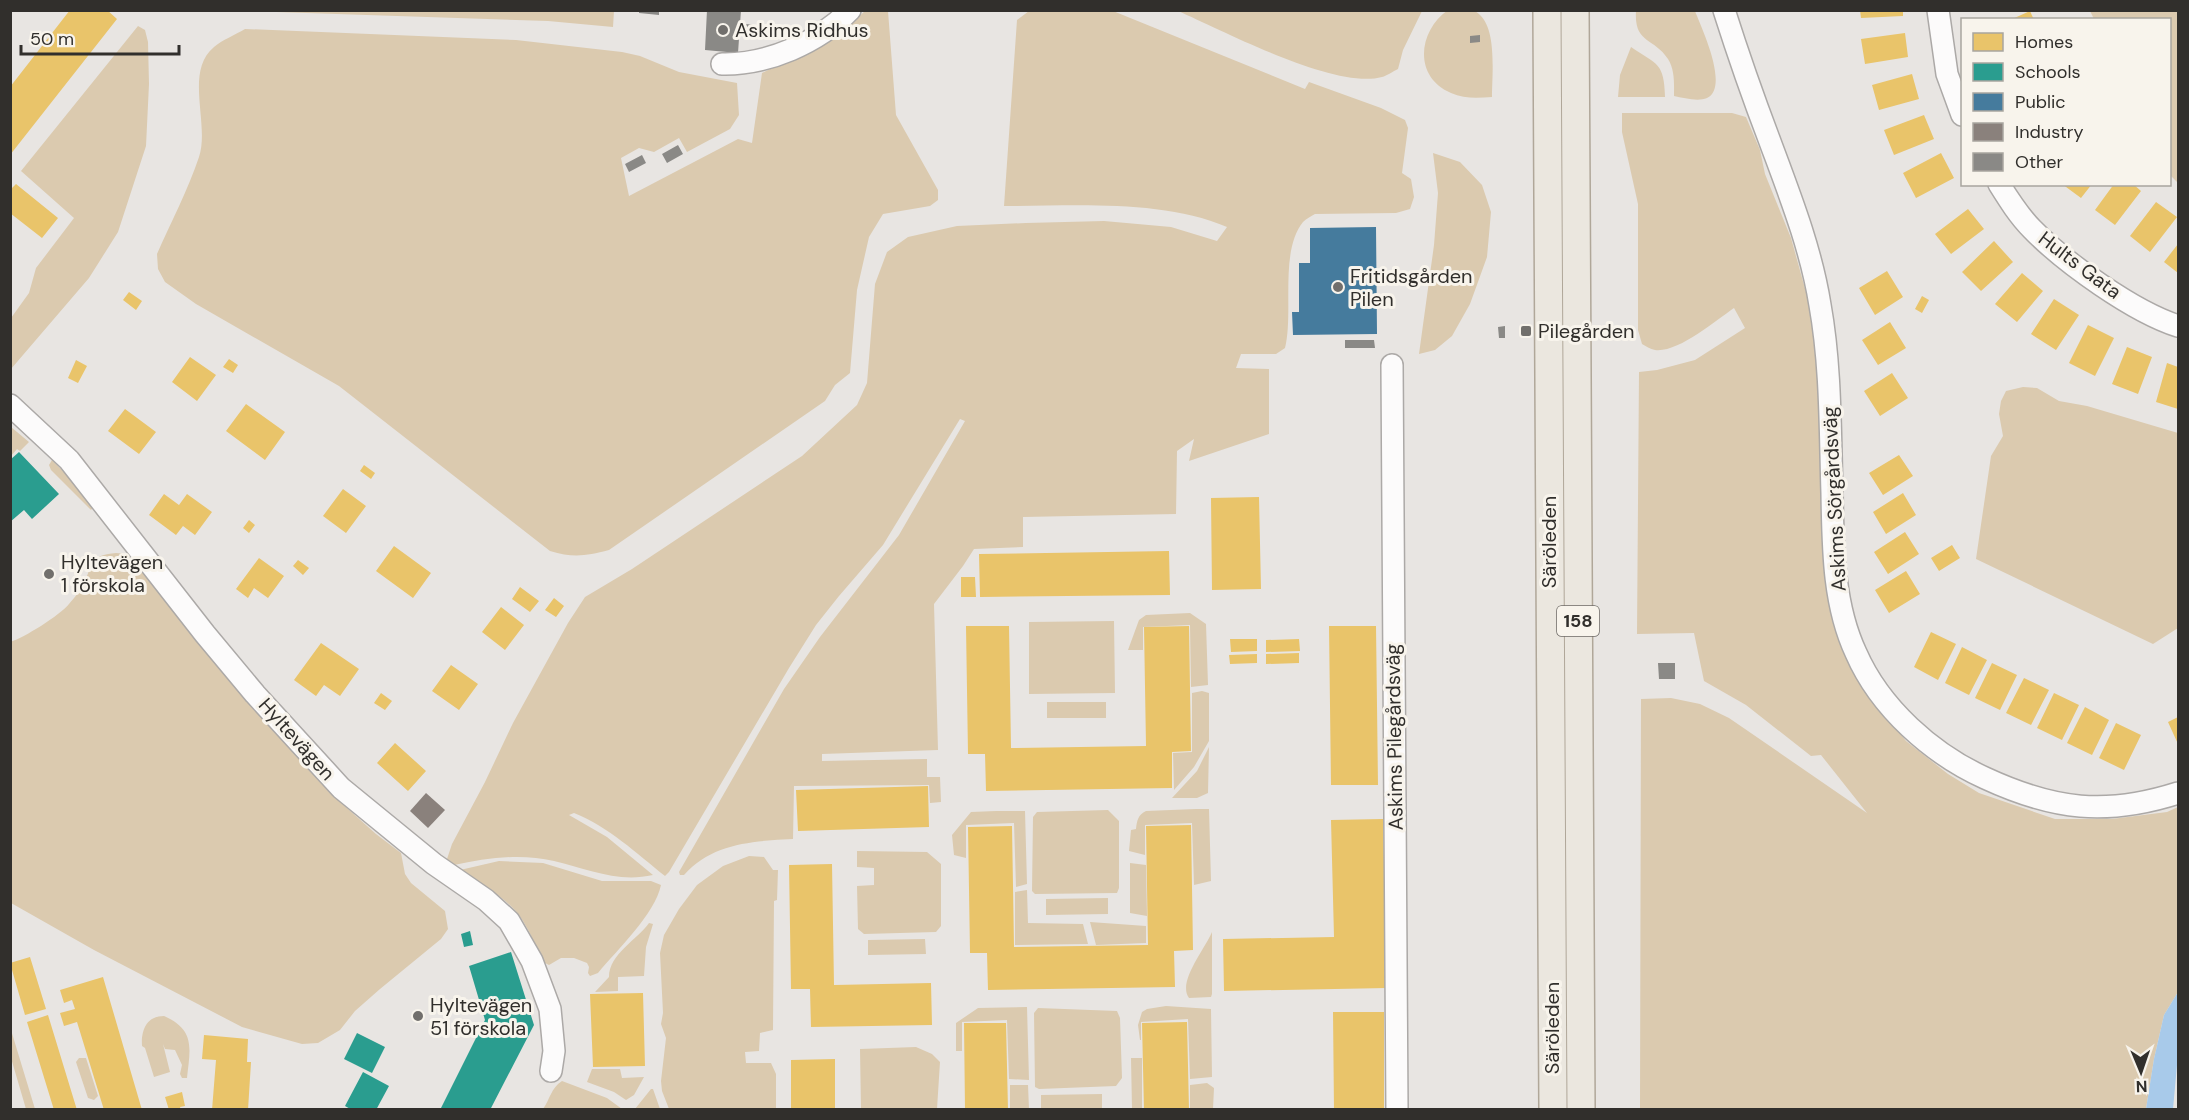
<svg xmlns="http://www.w3.org/2000/svg" width="2189" height="1120" font-family="'DM Sans',sans-serif">
<style>
.green{fill:#dbcaaf}
.water{fill:#a8caea}
.homes{fill:#e9c46a}
.schools{fill:#2a9d8f}
.public{fill:#457b9d}
.industry{fill:#8a817c}
.building{fill:#8a8986}
.lines{fill:none;stroke-linecap:round;stroke-linejoin:round}
.minor-casing{stroke:#aca9a7;stroke-width:24}
.major-casing{stroke:#b0a799;stroke-width:30}
.minor{stroke:#fcfbfb;stroke-width:21}
.major{stroke:#ebe7df;stroke-width:27}
.poi-dot{fill:#716f6c;stroke:#f8f4ec;stroke-width:2}
.labels{text-anchor:middle;dominant-baseline:central;stroke-width:6;stroke-linejoin:round;paint-order:stroke}
.shield{fill:#f8f4ec;stroke:#6d6a66;stroke-width:1.5}
.shield-label{font-size:18px;font-weight:bold;fill:#312f2c}
.poi-label{font-size:20px;fill:#312f2c;stroke:#f8f4ec;text-anchor:start}
.street-label{font-size:20px;fill:#312f2c;stroke:#f8f4ec}
</style>
<rect width="100%" height="100%" fill="#e8e5e2"/>
<path class="green" d="M1448,10C1458,11 1473,7 1480,15C1497,31 1492,75 1492,97C1478,98 1464,99 1451,93C1413,77 1418,31 1448,10Z
M248,11H614L613,27L548,21Z
M865,11H888L896,115L938,190V200L930,206L883,214L869,237L857,290L850,373L835,385L825,401L609,550C586,556 573,558 550,551L339,386L196,304L165,282L158,269L157,254C171,222 188,190 199,157C210,124 184,72 214,47C222,40 235,35 245,29L516,40L622,52L640,56L679,72L737,83L739,115L730,129L687,152L679,138L654,152L639,148L621,158L629,196L738,139L752,143L762,73C798,55 836,39 865,11Z
M1029,11H1113L1305,89L1309,82L1381,108L1405,120L1408,128L1402,173L1411,179L1414,197L1410,209L1396,213L1315,214C1311,216 1306,219 1303,222C1279,252 1294,312 1285,348L1276,354H1241L1236,368L1269,369V434L1189,461L1194,439L1177,451L1176,514L1023,517V547L974,549L963,566L934,604L938,750L822,754V761L927,759V777H940L941,802L930,803L929,785L794,786L793,839C753,841 712,843 684,875H680L679,872L784,689L820,637L899,535L965,421L960,419L883,545L839,596L816,625L789,668L669,872L665,876C636,853 609,827 574,813L569,815L607,837L653,875C617,883 588,869 554,861C521,853 486,858 454,865L449,864L447,859L452,844L485,782L513,723L568,623L585,597L632,569L802,456L857,405L867,383L875,284L887,252L908,237L957,226L1026,223L1104,221L1171,227L1217,241L1227,227C1162,199 1074,206 1004,206L1017,20Z
M1178,11H1422L1403,50L1398,69C1393,71 1387,76 1382,77C1335,90 1224,31 1178,11Z
M1636,11H1695C1701,27 1730,87 1707,98C1698,102 1684,98 1674,96C1674,84 1675,70 1668,59C1654,37 1634,44 1636,11Z
M2090,11H2178V183L2170,175V20L2094,19Z
M138,26L145,30L148,42L149,84L146,146L118,232L89,278L11,369V318L29,293L36,268L74,218L21,171Z
M1631,47C1658,65 1664,63 1665,97H1618L1620,75Z
M1622,113H1732L1746,117L1760,150L1765,174L1791,238L1809,303L1817,364L1826,577L1833,623L1849,661L1876,702L1906,741L1948,774L1979,793L2055,819H2112L2167,812L2178,807V992L2164,1015L2154,1059L2146,1109H1640L1641,699L1671,698L1700,704L1729,718L1867,813L1821,755L1811,756L1746,705L1704,681L1694,633L1637,634L1639,372L1657,370L1695,360L1745,328L1734,308C1715,321 1678,353 1655,350C1650,349 1646,346 1642,344L1638,330V204L1622,132Z
M1433,153L1460,162L1482,185L1491,212L1487,257L1470,304L1452,336L1435,350L1419,354L1434,245L1438,193Z
M2023,387L2037,388L2059,401L2087,406L2178,433V628L2153,644L1976,559L1991,456L2003,436L1999,414L2001,401L2006,391Z
M11,427L29,442L20,451L17,449L11,456Z
M52,460L91,500L94,506L91,510L51,470L49,465Z
M116,553L127,554L261,714L329,792L376,834L401,853L405,874L411,883L445,911L448,929L441,939L380,989L355,1011L340,1030L318,1043L302,1044L242,1027L94,950L11,903L10,642C24,638 60,615 69,604C74,598 82,589 85,581C93,562 92,555 116,553Z
M1190,613L1206,624L1208,685L1191,687L1190,625L1143,627V650H1128L1139,620L1146,615Z
M1114,621L1115,693L1029,694V622Z
M1202,691L1209,693V741L1194,767L1174,790L1173,753L1192,752V693Z
M1047,702H1106V718H1047Z
M1209,747L1208,793L1197,798H1172L1197,771Z
M1196,809H1209L1211,881L1194,885L1192,823L1145,825V855L1129,851L1131,830L1136,829C1137,820 1138,815 1146,811Z
M1108,810L1119,821V888L1117,893L1035,894L1032,891L1033,817L1037,812Z
M996,811H1025L1027,884L1016,887L1014,823L966,825V858L954,855L952,835L971,812Z
M857,851L927,852L941,864V926L936,932L864,934L858,929L857,886L874,885V868L857,867Z
M749,856L764,857L773,870H778L777,900L774,901L773,1030L760,1033L759,1051L745,1052L746,1063H771L776,1074V1109H669L662,1091L661,1081L666,1038L661,1024L663,1013L660,953L664,935L679,909L697,885L723,866Z
M499,861L543,863L602,881H651L661,885C655,914 617,950 598,973L590,976L588,973L589,967L587,963L574,958H561L549,965L545,963C537,949 531,934 523,921C508,897 482,886 460,870Z
M1130,863L1146,865L1147,916L1130,913Z
M1027,890L1028,923L1083,924L1088,944L1015,945V892Z
M1108,898V914L1046,915V899Z
M1090,922L1146,926V943L1096,945Z
M649,923L653,924L646,947L644,976L618,977V991L595,992L609,977C609,954 638,939 649,923Z
M1212,932V994L1211,997L1189,998C1177,982 1205,949 1212,932Z
M925,939L926,954L868,955V940Z
M1166,1006L1211,1009L1212,1077L1190,1079L1188,1019L1141,1022V1040H1140L1138,1025L1142,1012L1147,1009Z
M1027,1007L1029,1080L1009,1079L1007,1020L962,1022V1051H956V1023L978,1008Z
M1038,1008L1117,1011L1120,1018L1122,1078L1116,1086L1039,1089L1035,1087L1034,1013Z
M164,1016C196,1030 190,1049 187,1078H182L180,1074L182,1065L175,1050L165,1049L163,1044L170,1072L154,1077L145,1048L142,1046C141,1031 146,1016 164,1016Z
M11,1030L35,1109H26L11,1058Z
M916,1047L932,1054L940,1062L937,1109H861L860,1049Z
M79,1058H86L98,1096L94,1100L88,1098L76,1062Z
M1131,1058H1142V1109H1132Z
M592,1069H620L622,1078L644,1077L634,1095L626,1100L614,1092L587,1082Z
M562,1081L607,1098L622,1109H543C550,1099 551,1088 562,1081Z
M1207,1083L1214,1088L1213,1109H1190V1085Z
M1010,1085H1028L1029,1109H1010Z
M651,1089H653L660,1109H635Z
M1102,1094V1109H1041V1095Z"/>
<path class="water" d="M2178,992V1054L2173,1109H2146L2154,1059L2164,1015Z"/>
<path class="homes" d="M70,10H107L117,19L10,155V87Z
M1860,10H1903V16L1861,18Z
M2030,11L2034,20H2010Z
M1905,33L1908,57L1865,64L1861,39Z
M1912,74L1919,99L1879,110L1872,85Z
M1924,115L1934,139L1894,155L1884,130Z
M1941,153L1954,178L1916,198L1903,173Z
M16,184L58,218L42,238L10,213V190Z
M2062,184H2092L2081,198Z
M2114,184H2133L2141,191L2115,225L2095,210Z
M2156,202L2177,217L2150,252L2130,236Z
M1968,209L1984,229L1951,254L1935,234Z
M1994,241L2013,262L1981,291L1962,272Z
M2178,244V273L2164,262Z
M1887,271L1903,297L1875,315L1859,288Z
M2022,273L2043,291L2017,322L1995,304Z
M129,292L142,301L136,310L123,300Z
M1922,296L1929,300L1922,313L1915,309Z
M2054,299L2079,315L2056,350L2031,334Z
M1890,322L1906,348L1878,365L1862,340Z
M2088,325L2114,338L2095,376L2069,363Z
M2127,347L2152,357L2138,394L2112,384Z
M190,357L216,375L197,401L172,382Z
M229,359L238,365L233,373L223,367Z
M76,360L87,366L78,383L68,378Z
M2167,363L2178,367V409L2156,402Z
M1892,373L1908,398L1880,416L1864,391Z
M246,404L285,432L265,460L226,431Z
M125,409L156,432L139,454L108,431Z
M1899,455L1913,476L1883,495L1869,473Z
M364,465L375,473L371,479L360,471Z
M343,489L366,506L346,533L323,516Z
M1903,493L1916,515L1886,534L1873,512Z
M164,494L179,505L187,494L212,512L195,535L183,526L176,535L149,515Z
M1259,497L1261,589L1212,590L1211,498Z
M249,520L255,525L249,533L243,528Z
M1905,532L1919,554L1888,574L1874,552Z
M1952,545L1960,558L1939,571L1931,558Z
M394,546L431,573L413,598L376,571Z
M1169,551L1170,595L980,597L979,554Z
M259,558L284,576L268,598L254,588L248,598L236,589Z
M298,560L309,568L303,575L293,566Z
M1906,571L1920,594L1889,613L1875,590Z
M961,577H975L976,597H961Z
M520,587L539,601L530,612L512,599Z
M554,598L564,606L556,617L545,610Z
M501,607L524,625L505,650L482,632Z
M966,626H1009L1011,748L1146,746L1144,627L1189,626L1191,751L1172,752V788L986,791L985,754H968Z
M1329,626H1376L1378,785H1331Z
M1931,632L1956,644L1938,680L1914,667Z
M1230,639H1257V651L1231,652Z
M1299,639L1300,651L1266,652V640Z
M321,643L359,669L340,696L324,685L316,696L294,680Z
M1962,647L1987,660L1969,695L1945,683Z
M1299,653V663L1266,664V654Z
M1257,654V663L1230,664L1229,655Z
M1992,663L2017,675L2000,710L1975,698Z
M451,665L478,684L459,710L432,691Z
M2024,678L2049,690L2031,725L2006,713Z
M381,693L392,701L385,710L374,703Z
M2054,693L2079,705L2062,740L2037,728Z
M2085,707L2109,720L2092,755L2067,743Z
M2178,717V744L2168,722Z
M2116,723L2141,735L2124,770L2099,758Z
M395,743L426,771L408,791L377,763Z
M928,786L929,827L798,831L796,790Z
M1383,819L1387,988L1224,991L1223,939L1334,937L1331,820Z
M1191,825L1193,950L1174,951L1175,987L988,990L987,953H970L968,827L1012,826L1014,947L1148,945L1146,826Z
M832,864L834,985L931,983L932,1025L811,1027L810,989H791L789,865Z
M30,957L46,1009L25,1015L10,963Z
M103,977L142,1110H104L77,1022L64,1026L60,1013L75,1009L72,1000L64,1003L60,990Z
M643,993L645,1066L593,1067L590,994Z
M1333,1012H1384V1110H1334Z
M48,1015L77,1110H54L27,1022Z
M1187,1022L1189,1110H1144L1142,1023Z
M964,1023H1006L1008,1110H965Z
M204,1035L248,1039L247,1062H251L248,1110H212L216,1060L202,1059Z
M835,1059V1110H791V1060Z
M182,1092L185,1106L180,1107L181,1110H169L165,1097Z"/>
<path class="schools" d="M19,452L59,494L32,519L24,510L10,522V460Z
M470,931L473,945L464,947L461,934Z
M511,952L534,1025L490,1110H440L485,1020L469,966Z
M357,1033L385,1047L372,1073L344,1059Z
M363,1072L389,1086L376,1110H352L345,1106Z"/>
<path class="public" d="M1376,227L1377,334L1293,335L1292,312H1299V263H1310V228Z"/>
<path class="industry" d="M426,793L445,810L428,828L410,811Z"/>
<path class="building" d="M639,10H659V15L639,13Z
M707,10H741L738,53L705,50Z
M745,24L767,26L766,36L744,34Z
M1480,35V42L1470,43V36Z
M678,145L683,154L667,163L662,154Z
M642,155L646,163L629,172L625,164Z
M1505,326V338H1499L1498,327Z
M1345,340H1374L1375,348H1345Z
M1658,663H1675V679H1659Z"/>
<g class="lines">
<defs>
<path id="minor" d="M1724,10C1738,54 1753,97 1769,139C1789,193 1811,248 1820,305C1831,366 1830,431 1832,493C1833,547 1833,604 1856,653C1880,708 1932,754 1985,778C2054,810 2106,816 2178,793
M1938,10L1947,74L1962,115
M722,64C767,65 818,43 850,10
M1999,184C2009,200 2019,216 2032,229C2065,263 2134,312 2178,326
M1392,365L1397,1110
M10,405L69,460L205,634L255,694L341,788L434,864L486,900L509,921L532,961L550,1009L554,1051L551,1071"/>
<path id="major" d="M1547,10L1553,1110
M1575,10L1581,1110"/>
</defs>
<use href="#minor" class="minor-casing"/>
<use href="#major" class="major-casing"/>
<use href="#minor" class="minor"/>
<use href="#major" class="major"/>
</g>
<g class="poi-dot">
<circle cx="723" cy="30" r="6"/>
<circle cx="1338" cy="287" r="6"/>
<rect x="1520" y="325" width="12" height="12" rx="3"/>
<circle cx="49" cy="574" r="6"/>
<circle cx="418" cy="1016" r="6"/>
</g>
<g class="labels">
<rect class="shield" x="1557" y="606" width="42" height="30" rx="4.5"/>
<g class="shield-label">
<text x="1578" y="621">158</text>
</g>
<g class="poi-label">
<text x="735" y="30">Askims Ridhus</text>
<text x="1350" y="276">Fritidsgården<tspan x="1350" dy="23">Pilen</tspan></text>
<text x="1538" y="331">Pilegården</text>
<text x="61" y="562">Hyltevägen<tspan x="61" dy="23">1 förskola</tspan></text>
<text x="430" y="1005">Hyltevägen<tspan x="430" dy="23">51 förskola</tspan></text>
</g>
<g class="street-label">
<text transform="translate(2080 265) rotate(37)">Hults Gata</text>
<text transform="translate(1834 499) rotate(-93)">Askims Sörgårdsväg</text>
<text transform="translate(1549 542) rotate(-90)">Säröleden</text>
<text transform="translate(1394 737) rotate(-91)">Askims Pilegårdsväg</text>
<text transform="translate(297 739) rotate(48)">Hyltevägen</text>
<text transform="translate(1552 1028) rotate(-90)">Säröleden</text>
</g>
</g>
<rect width="2189" height="1120" fill="none" stroke="#312f2c" stroke-width="24"/>
<rect x="1961" y="18" width="210" height="168" fill="#f8f4ec" stroke="#a8a59f" stroke-width="1.5"/>
<rect x="1973" y="33" width="30" height="18" fill="#e9c46a" stroke="#a8a59f" stroke-width="1.5"/>
<text x="2015" y="48" font-size="18" fill="#312f2c">Homes</text>
<rect x="1973" y="63" width="30" height="18" fill="#2a9d8f" stroke="#a8a59f" stroke-width="1.5"/>
<text x="2015" y="78" font-size="18" fill="#312f2c">Schools</text>
<rect x="1973" y="93" width="30" height="18" fill="#457b9d" stroke="#a8a59f" stroke-width="1.5"/>
<text x="2015" y="108" font-size="18" fill="#312f2c">Public</text>
<rect x="1973" y="123" width="30" height="18" fill="#8a817c" stroke="#a8a59f" stroke-width="1.5"/>
<text x="2015" y="138" font-size="18" fill="#312f2c">Industry</text>
<rect x="1973" y="153" width="30" height="18" fill="#8a8986" stroke="#a8a59f" stroke-width="1.5"/>
<text x="2015" y="168" font-size="18" fill="#312f2c">Other</text>
<g transform="translate(2141 1072) rotate(178)" stroke="#f8f4ec" stroke-width="4.5" paint-order="stroke">
<path d="M0-4.5L10 22L0 15L-10 22Z" fill="#312f2c"/>
<text y="-9" font-size="16" font-weight="bold" text-anchor="middle" fill="#312f2c">N</text>
</g>
<path d="M21 45v9h158v-9" fill="none" stroke="#312f2c" stroke-width="3"/>
<text x="30" y="45" font-size="18" fill="#312f2c" stroke="#f8f4ec" stroke-width="4.5" paint-order="stroke">50 m</text>
</svg>
